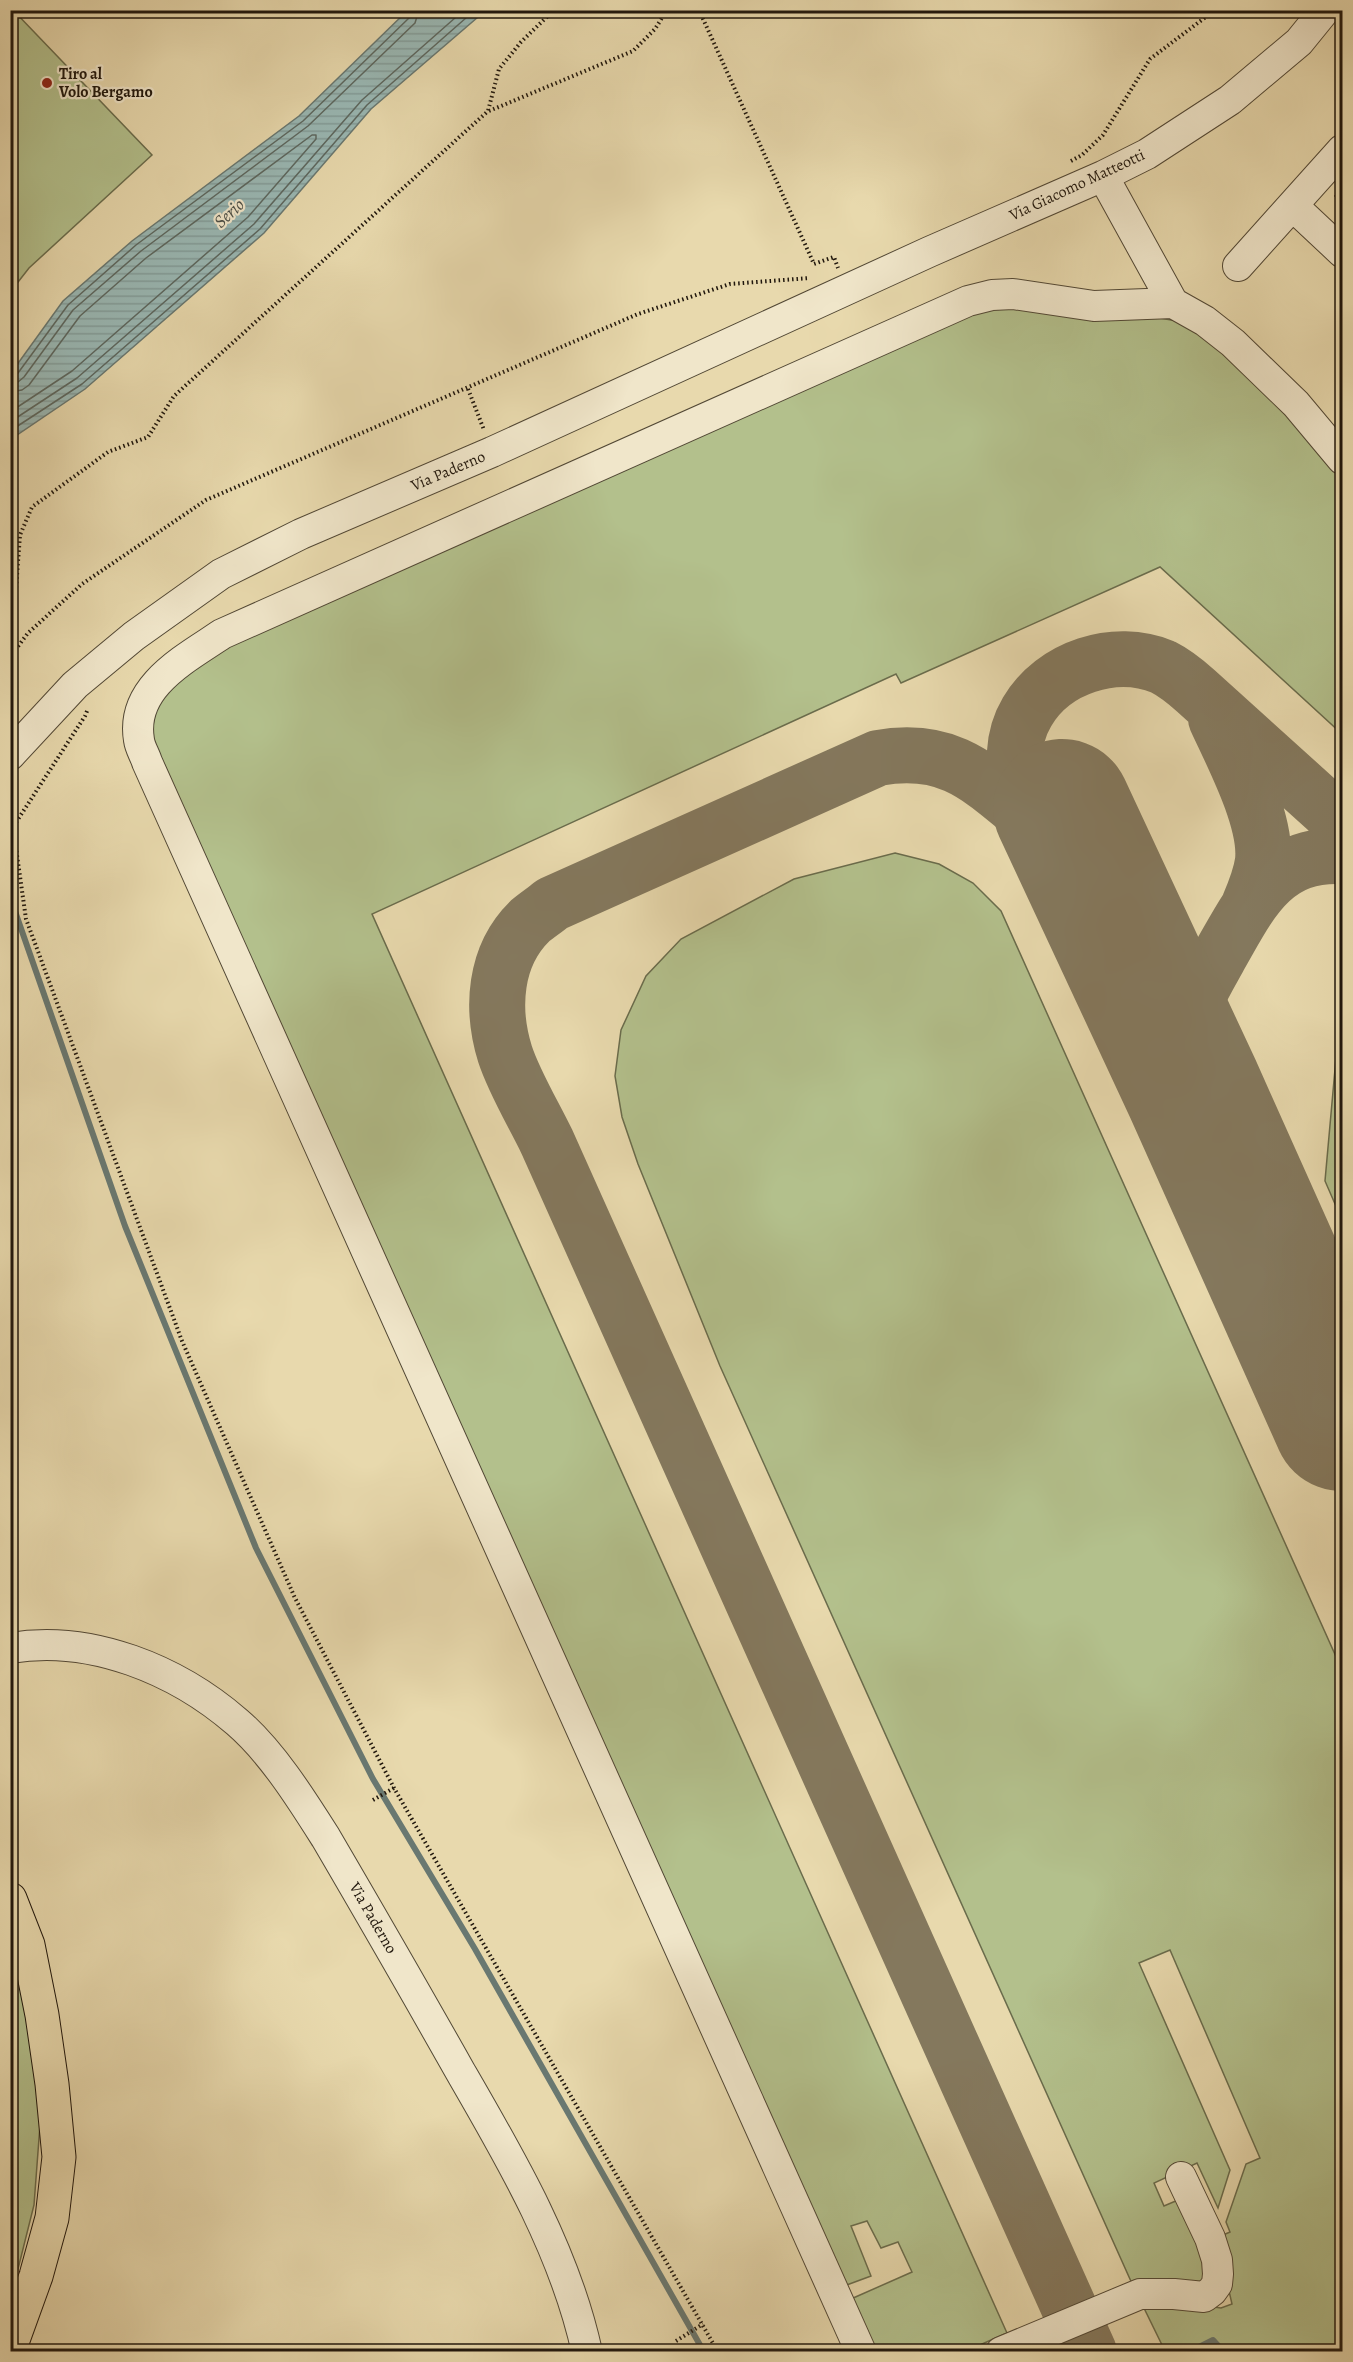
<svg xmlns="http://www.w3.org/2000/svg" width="1353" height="2362" font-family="Alegreya,serif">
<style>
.green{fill:#b3c08c;stroke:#6a6c4c;stroke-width:1.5}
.water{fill:url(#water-rules);stroke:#697871;stroke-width:1.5}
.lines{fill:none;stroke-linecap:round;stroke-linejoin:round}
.shore{stroke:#5d6860;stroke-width:1.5}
.stream{stroke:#697871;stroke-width:6}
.taxiway{stroke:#84785d;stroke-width:56}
.runway{stroke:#84785d;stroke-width:138}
.building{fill:#c8865a;stroke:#20170d;stroke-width:1.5}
.minor-casing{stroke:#524835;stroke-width:32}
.highway-casing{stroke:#20170d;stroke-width:35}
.path{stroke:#20170d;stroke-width:4;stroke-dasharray:1.5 3;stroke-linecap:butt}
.minor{stroke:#f0e6ca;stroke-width:30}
.highway{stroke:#e8d9ad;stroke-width:33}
.poi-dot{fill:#8f2418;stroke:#f0e6ca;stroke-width:2}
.labels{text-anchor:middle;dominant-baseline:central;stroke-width:4.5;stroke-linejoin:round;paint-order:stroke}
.poi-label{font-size:16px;font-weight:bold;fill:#20170d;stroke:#f0e6ca;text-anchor:start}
.street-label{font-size:16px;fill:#20170d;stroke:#f0e6ca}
.water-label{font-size:18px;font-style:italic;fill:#4b4f47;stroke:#f0e6ca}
</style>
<defs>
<pattern id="water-rules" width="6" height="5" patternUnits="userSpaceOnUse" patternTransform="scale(1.5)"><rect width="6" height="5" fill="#9ab8b4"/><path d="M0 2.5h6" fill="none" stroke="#849d9a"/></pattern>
</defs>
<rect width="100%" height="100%" fill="#e8d9ad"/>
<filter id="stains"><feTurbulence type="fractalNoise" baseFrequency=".00333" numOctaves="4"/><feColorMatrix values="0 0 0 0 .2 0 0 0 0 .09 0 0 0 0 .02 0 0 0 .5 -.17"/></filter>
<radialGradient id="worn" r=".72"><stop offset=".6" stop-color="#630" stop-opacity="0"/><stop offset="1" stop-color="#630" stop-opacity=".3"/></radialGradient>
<path class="green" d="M13,10L152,155L29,268L11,291L10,11Z
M1014,302L1154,317L1177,321L1201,332L1342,469V734L1160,567L901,683L896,674L372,914L1007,2333L964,2352L878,2351L869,2339L851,2299L912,2272L898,2242L881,2248L867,2221L851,2226L871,2276L844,2286L151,735L157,703L168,689L227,642L971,308Z
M895,853L939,864L973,883L1001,911L1342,1670V2351H1165L1142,2304L1199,2305L1221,2308L1232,2304L1224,2269L1223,2235L1230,2232L1226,2222L1246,2164L1260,2158L1170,1950L1139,1963L1230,2170L1218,2208L1197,2163L1154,2183L1164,2206L1178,2200L1211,2262L1203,2283L1134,2288L720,1366L638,1164L622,1117L615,1076L621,1030L646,976L681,939L794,879Z
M1342,991V1220L1325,1181Z
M10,1927L33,2021L40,2125L34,2205L10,2301Z"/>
<path class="water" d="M408,10L485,11L371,109L264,233L85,389L11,439V373L63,301L132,241L299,116Z"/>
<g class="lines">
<path class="shore" d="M10,375L18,373L68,305L136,245L303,121L410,17L411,10
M10,383L18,382L24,377L73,310L141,251L308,126L415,23L419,10
M10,392L22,390L29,385L80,316L146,258L312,135H316V139L248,217L72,371L10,412
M10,422L77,378L254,224L362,100L464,10
M10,431L82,384L260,229L367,105L475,10"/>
<path class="stream" d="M10,897L125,1226L256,1548L373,1779L475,1949L704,2352
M1189,2352L1213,2340L1224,2352"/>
<path class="taxiway" d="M1216,719C1233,756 1267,820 1263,861C1261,876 1255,891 1249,905
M1034,822C981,779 951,745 878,758L552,904C545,910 537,915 530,921C494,956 491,1009 505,1054C514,1082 534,1115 547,1142L1089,2352
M1157,1043L1078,865C1059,844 1029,823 1020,796C1012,768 1012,737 1027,712C1053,667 1115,647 1163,667C1175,673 1186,682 1196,691L1342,823
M1193,1089C1190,1070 1186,1049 1188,1029C1191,1004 1207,979 1219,957C1249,905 1271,853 1342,856"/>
<path class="runway" d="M1062,808L1193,1089L1342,1422"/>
</g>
<path class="building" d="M1342,188V203L1335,196Z"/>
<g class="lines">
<defs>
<path id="minor" d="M1103,176L1173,303
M1293,206L1342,252
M1238,266L1342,150
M10,755L75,685L134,636L221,574L301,534L492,452L929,252L1103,176L1147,154L1230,100L1299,42L1325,10
M10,1648C91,1634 177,1670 237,1722C272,1752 302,1800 326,1838C371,1915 416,1993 460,2071C511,2159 565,2251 587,2352
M861,2352L147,762C145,755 140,748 139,740C130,687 185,659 222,634L968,301L992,295L1013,294L1094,306L1173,303L1205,321L1233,343L1296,404L1342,459
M1001,2352L1140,2294H1174L1204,2297L1212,2291L1217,2284L1218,2274L1217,2260L1210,2238L1181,2177"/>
<path id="highway" d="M10,1899L28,1945L42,2015L52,2084L59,2157L52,2218L36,2276L10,2348"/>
</defs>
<use href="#minor" class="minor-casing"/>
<use href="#highway" class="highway-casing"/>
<path class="path" d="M699,10L814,264L834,257L838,268
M489,111L633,51L655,29L667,10
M1071,161L1082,155L1103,135L1150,59L1215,10
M468,389L484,430
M11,655L20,535L32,507L108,452L148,437L174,396L488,111L499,69L521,42L554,10
M10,657L28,633L82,584L206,500L638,314L730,284L810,278
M87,711L85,716L13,827L26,919L182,1341L295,1598L394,1788L718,2352
M373,1800L394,1788
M676,2341L703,2324"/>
<use href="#minor" class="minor"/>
<use href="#highway" class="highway"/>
</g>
<circle class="poi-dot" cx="47" cy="83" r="6"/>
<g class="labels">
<g class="poi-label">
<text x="59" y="74">Tiro al<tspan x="59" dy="18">Volo Bergamo</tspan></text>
</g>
<g class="street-label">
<text transform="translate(1077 185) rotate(-25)">Via Giacomo Matteotti</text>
<text transform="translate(448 471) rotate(-23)">Via Paderno</text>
<text transform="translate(373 1918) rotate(60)">Via Paderno</text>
</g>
<g class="water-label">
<text transform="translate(229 213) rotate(-43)">Serio</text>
</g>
</g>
<rect width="1353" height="2362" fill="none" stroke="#e8d9ad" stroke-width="36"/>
<rect x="12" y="12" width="1329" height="2338" fill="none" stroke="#20170d" stroke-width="3"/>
<rect x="18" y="18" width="1317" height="2326" fill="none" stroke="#20170d" stroke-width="1.5"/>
<rect width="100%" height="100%" filter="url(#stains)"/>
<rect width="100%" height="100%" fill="url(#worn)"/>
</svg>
